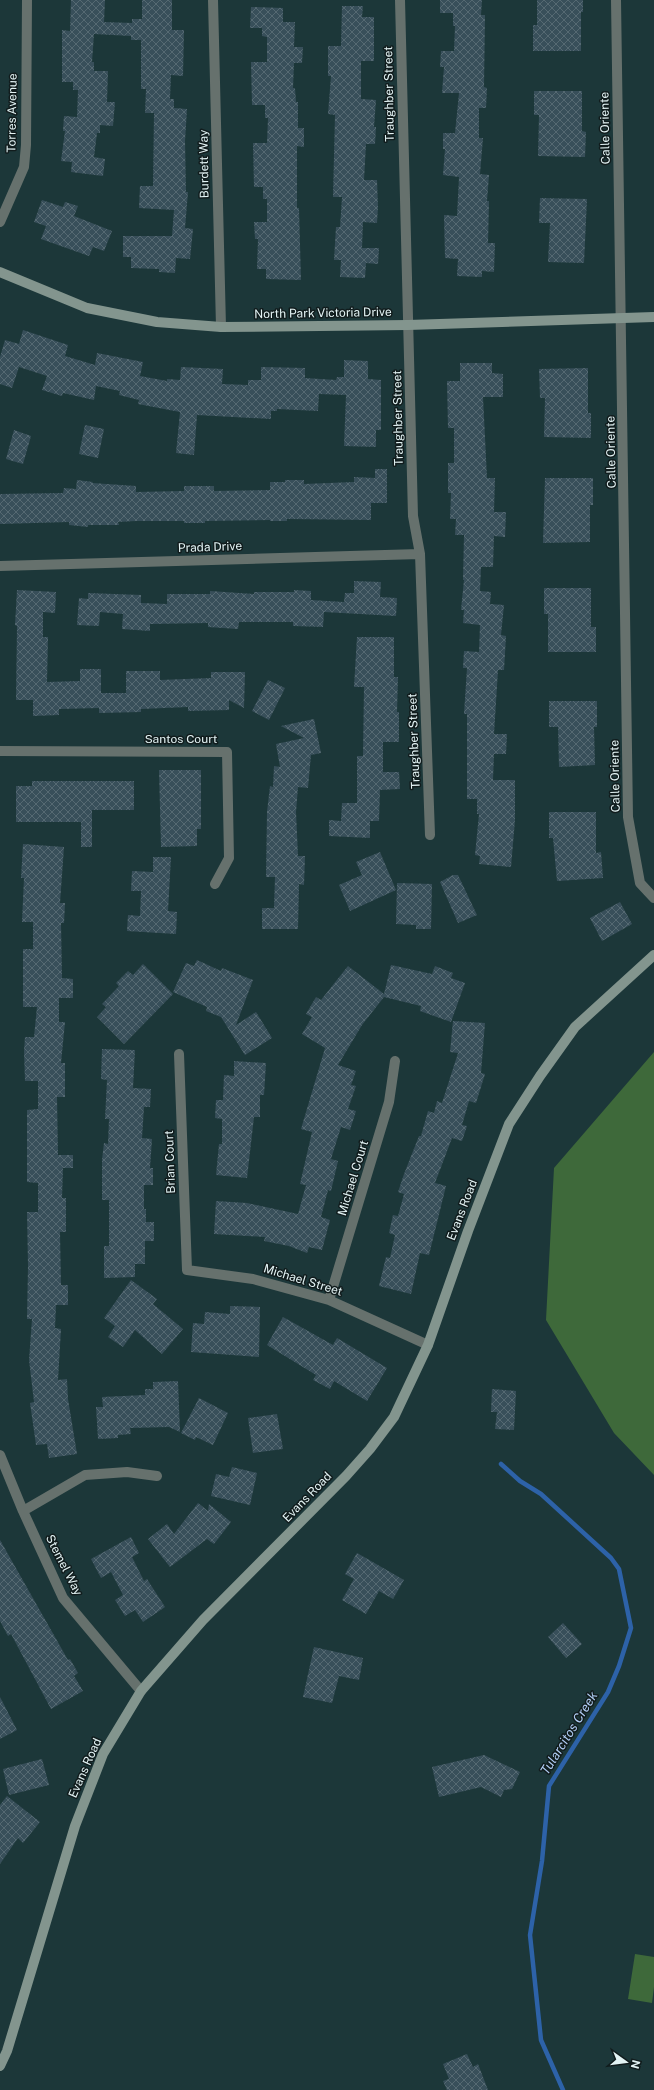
<svg xmlns="http://www.w3.org/2000/svg" width="654" height="2090" font-family="'Public Sans',sans-serif">
<style>
.green{fill:#3e693a}
.lines{fill:none;stroke-linecap:round;stroke-linejoin:round}
.stream{stroke:#2d62a8;stroke-width:4.5}
.building{fill:url(#building-cross-hatch)}
.street{stroke:#66716d;stroke-width:10}
.secondary{stroke:#83958e;stroke-width:10}
.labels{text-anchor:middle;dominant-baseline:central;stroke-width:3;stroke-linejoin:round;paint-order:stroke}
.street-label{font-size:12px;fill:#e3f3f4;stroke:#111c1d}
.water-label{font-size:13px;font-style:italic;fill:#b1cdf4;stroke:#111c1d}
</style>
<defs>
<pattern id="building-cross-hatch" width="8" height="8" patternUnits="userSpaceOnUse"><rect width="8" height="8" fill="#384f5a"/><path d="M0 0l8 8M0 8l8-8" fill="none" stroke="#556972"/></pattern>
</defs>
<rect width="100%" height="100%" fill="#1c3739"/>
<path class="green" d="M654,1052V1475L614,1433L546,1320L554,1168Z
M635,1954L654,1957V1987L652,2003L628,1999Z"/>
<g class="lines">
<path class="stream" d="M501,1464L520,1481L541,1494L611,1558L619,1569L631,1628L619,1666L608,1692L549,1786L542,1861L530,1935L541,2040L563,2090"/>
</g>
<path class="building" d="M71,0H105L104,22L132,23V19H142V0H172V30H184L183,76L171,75L170,99H174V108L187,109L185,141L186,192H188L185,228L193,229L190,259L176,258L175,273L159,272V269L131,268V257H123V236H172L174,210L139,208L140,186H153L154,113H145L146,89H141V40H131V36L94,34L92,62H94V71H108L107,102H115L113,126L100,125V133H97L94,157L105,159L103,176L71,172L72,162L61,161L65,131H63L64,116L77,117L78,90H73V82H62V30L70,31Z
M440,0H482L481,15H485L484,87L487,88L486,108H479V138H483L480,174L489,175L487,201H489L488,243H495L494,272L482,271V277L457,276L458,259L445,258L444,215L457,216L459,177L443,175L445,149H443V133H455L459,93H442L444,67H440L441,51H454L455,26H453V13H440Z
M537,0H583V12H581V51H533V25H537Z
M342,6H363L362,17H374V61H361V99L376,100L374,127H376L375,144H366L364,180H377L378,207L377,223L363,222L362,248H379L378,264L366,263L365,278L340,277L341,260H334L336,227H340L342,197H333L335,115L328,114L331,76H328V46H341Z
M251,7L283,8V22H295L294,47H303L302,63H294L293,88H295L296,102H298V128H304V147L297,146V208H299L301,280L266,279V269H257L258,239H255L254,222H267V199H263V187H254L253,143H267L268,118H265V105H252L251,62H267V37L262,36V28H250Z
M534,91H582V131L586,132L585,157L538,156L539,115H534Z
M540,198L587,199L584,263L548,262L550,223H539Z
M42,200L63,207L65,202L78,206L74,216L112,231L104,251L93,247L89,256L41,239L46,226L34,222Z
M23,330L68,345L65,356L95,365L97,353L143,362L140,376L167,381V379L180,380L181,367L223,369L222,384L248,385V380H261V367L305,368V378L336,380L337,377H344V360L368,361V379L381,380V430H376V447L344,446L346,395L319,394L318,411L277,409V411H271V419L197,415L194,455L176,453L180,412L138,404L139,400L119,395L120,391L96,386L94,400L63,393L62,396L42,390L47,376L19,367L12,388L0,384V357L5,340L19,344Z
M460,363H492V373L503,374V397H483L487,478H495L494,512H506L505,537L494,536L493,567H481L480,591L491,592L490,604L504,605L501,635L506,636L504,670H498L494,734H507L506,754H494L493,780H515V820L511,867L479,864L480,856L475,855L479,814H477V799H467V714H464L467,668H463L464,651L479,652L480,625L463,623L464,610H461L464,580H463L464,535H455L456,519H450L451,493H448V463H454V428H448L447,381H460Z
M588,368V413H591V438L544,437L545,398H540L539,369Z
M85,425L104,429L98,458L79,454Z
M14,430L31,436L23,464L6,459Z
M375,469H387V503H371V520L287,519V521H270V520L205,521V523H184V521H136L118,522L119,525H88V527L69,525V522L0,524V494L63,493L64,488L76,489L77,480L93,482L92,483L136,486V492L184,491V486H214V491L270,490V482H285V480H304V484L354,482V477L375,478Z
M545,478H593V505H590V542L543,543Z
M354,581L381,582L380,597L397,598L396,616L324,612L323,627L293,626V622H239L238,629L208,627V623L150,624V631L122,629L123,614L100,612L99,626L77,625L79,598L88,599V593L141,595V603L167,604V594H210V591L254,594V592H294V590L311,591V600L344,602L345,593H354Z
M544,588H591V627H596V652H548V614H544Z
M17,590L56,592L55,613L43,612V637H48L47,682L80,681V669H101V693H126V671H160V680L211,678V672H245L244,708L229,700V710L188,711V707L141,709V712L99,713V708L59,709V715L33,716V700H16L17,626L15,625Z
M357,637H394V677H398L397,712H399V742H383V772H399L400,789L380,790L379,821H370V838L329,836V820L341,821L342,803H357V756H363L364,687H354Z
M268,680L285,688L269,720L252,711Z
M549,701H597V727H594L595,765L559,767L558,727H549Z
M314,719L321,753L311,755L308,788L298,787L296,812L298,856H305L304,885L299,884L298,929H262V908H274L275,877H266L267,812L270,786L273,787L274,766L280,767L276,744L304,738L281,726Z
M159,770H201V829H197V846L161,847Z
M32,781H134V810H92V847H81V822H16V786H32Z
M549,812H596V853L601,852L603,878L557,881L553,838H549Z
M23,844L64,847L60,903H65L64,923H61L62,978L73,979V998H59V1022H65L61,1063H65V1097H57L58,1155H73V1168H63L62,1198H66V1232H60L61,1285H68V1305H56L55,1328L61,1329L58,1380L67,1379L68,1399L77,1454L49,1458L47,1444L36,1445L30,1403L34,1402L29,1360L32,1319H27L28,1266L27,1212H38V1183L27,1182V1110L38,1109V1081H25L24,1051L25,1037H34L37,1007H23V949H33V922H22L24,878H21Z
M380,852L396,890L350,911L339,885L362,875L356,862Z
M153,857H171L168,911L177,912L176,934L127,931L128,915L140,916L141,891H131L132,871L153,872Z
M453,875H458L477,915L458,923L440,882Z
M397,883L432,884L431,929H416V925L396,924Z
M620,902L632,924L602,941L590,918Z
M197,960L221,971L222,968L253,980L236,1025L256,1012L272,1038L245,1055L221,1017L206,1011L207,1007L173,992L186,963L194,966Z
M143,964L173,994L124,1044L97,1017L106,1007L102,1004L119,986L116,983L128,971L133,975Z
M391,965L432,974L435,966L453,973L451,978L465,983L451,1022L420,1011L421,1006L384,997L362,1025L338,1065L356,1071L351,1085L356,1086L348,1109L356,1111L350,1130L341,1127L331,1159L338,1161L331,1191L328,1190L321,1217L330,1220L322,1250L309,1247L307,1253L289,1246L264,1241L265,1237L214,1234L216,1201L247,1203L298,1214L306,1185L300,1184L312,1132L301,1129L325,1048L302,1034L312,1017L306,1014L316,997L321,1000L348,966L384,994Z
M453,1021L485,1023L481,1073L485,1074L476,1103L469,1101L462,1125L467,1126L462,1141L452,1138L435,1183L446,1186L429,1255L420,1253L411,1294L379,1286L386,1257L390,1258L395,1235L389,1233L393,1215L398,1216L404,1194L398,1192L404,1174L419,1136H421L428,1111L434,1113L437,1101L442,1103L458,1053L450,1052Z
M102,1049L135,1050L133,1088L151,1089L150,1107H144L142,1138L152,1139L150,1168H153V1185H144V1209H146V1222H154V1241H145V1264H135V1277L104,1278V1246H109V1200H102V1160L104,1143L108,1144L109,1119H105L107,1080L101,1079Z
M234,1061L266,1063L264,1095H260V1117H254L247,1178L216,1175L219,1144H222V1119L215,1118L216,1100H223L224,1075L234,1076Z
M131,1280L157,1299L153,1304L183,1329L162,1354L135,1330L123,1347L108,1337L115,1326L104,1318Z
M230,1306L260,1307L259,1357L191,1352L193,1323L204,1324L205,1312L230,1314Z
M283,1317L333,1345L337,1338L387,1368L367,1401L334,1381L330,1389L313,1380L316,1375L267,1345Z
M178,1381L180,1432L169,1427L130,1428L131,1434L118,1435V1438L98,1439L96,1407H103L102,1397L145,1395V1389H153V1382Z
M492,1389L516,1391L514,1430L495,1429L497,1412H491Z
M199,1398L228,1413L213,1445L196,1437L195,1440L181,1433Z
M277,1414L283,1449L253,1453L248,1418Z
M232,1467L257,1473L250,1505L211,1496L216,1474L229,1477Z
M198,1503L208,1511L209,1504L231,1522L214,1544L207,1539L170,1567L148,1539L167,1524L174,1534Z
M131,1537L139,1553L132,1557L144,1581L147,1579L165,1607L143,1622L135,1610L125,1616L115,1600L123,1595L111,1572L101,1578L91,1559Z
M0,1540L68,1660L70,1659L78,1673L74,1676L83,1691L51,1709L11,1634L8,1636L0,1621Z
M357,1553L404,1580L393,1599L379,1591L366,1614L342,1600L354,1579L345,1574Z
M563,1623L582,1644L566,1658L548,1637Z
M314,1647L363,1658L359,1680L339,1676L332,1703L303,1697Z
M0,1697L17,1730L0,1739Z
M484,1755L520,1772L512,1789L504,1790L501,1797L481,1787L439,1797L432,1767Z
M42,1759L49,1785L9,1795L3,1769Z
M7,1796L40,1822L23,1843L18,1838L0,1864V1805Z
M467,2054L473,2067L478,2064L488,2090H447L443,2081L449,2079L443,2064Z"/>
<g class="lines">
<path class="street" d="M213,0L221,327
M400,0L413,516L420,554L430,835
M616,0L628,817L640,883L654,898
M0,222L24,167L26,145L27,0
M0,566L420,554
M0,751L227,752L229,858L215,884
M179,1054L187,1270L253,1279L329,1300L428,1345
M329,1300L389,1102L395,1061
M0,1455L23,1511L63,1598L141,1691
M23,1511L85,1475L127,1472L157,1476"/>
<path class="secondary" d="M0,272L87,308L157,322L221,327L408,325L654,317
M0,2066L7,2051L75,1826L103,1754L141,1691L203,1620L346,1476L370,1449L394,1417L428,1345L468,1231L509,1124L540,1076L575,1027L654,955"/>
</g>
<g class="labels">
<g class="street-label">
<text transform="translate(389 94) rotate(-91)">Traughber Street</text>
<text transform="translate(12 113) rotate(-89)">Torres Avenue</text>
<text transform="translate(605 128) rotate(-91)">Calle Oriente</text>
<text transform="translate(204 164) rotate(-91)">Burdett Way</text>
<text transform="translate(323 313) rotate(-1)">North Park Victoria Drive</text>
<text transform="translate(398 418) rotate(-91)">Traughber Street</text>
<text transform="translate(611 452) rotate(-91)">Calle Oriente</text>
<text transform="translate(210 547) rotate(-2)">Prada Drive</text>
<text x="181" y="739">Santos Court</text>
<text transform="translate(414 741) rotate(-92)">Traughber Street</text>
<text transform="translate(615 776) rotate(-91)">Calle Oriente</text>
<text transform="translate(170 1162) rotate(-92)">Brian Court</text>
<text transform="translate(353 1178) rotate(-73)">Michael Court</text>
<text transform="translate(462 1210) rotate(-69)">Evans Road</text>
<text transform="translate(303 1280) rotate(17)">Michael Street</text>
<text transform="translate(307 1497) rotate(-46)">Evans Road</text>
<text transform="translate(64 1565) rotate(63)">Stemel Way</text>
<text transform="translate(85 1768) rotate(-66)">Evans Road</text>
</g>
<g class="water-label">
<text transform="translate(569 1733) rotate(-58)">Tularcitos Creek</text>
</g>
</g>
<g transform="translate(626 2062) rotate(104)" stroke="#111c1d" stroke-width="3" paint-order="stroke">
<path d="M0-3L7 15L0 10L-7 15Z" fill="#e3f3f4"/>
<text y="-6" font-size="11" font-weight="bold" text-anchor="middle" fill="#e3f3f4">N</text>
</g>
</svg>
